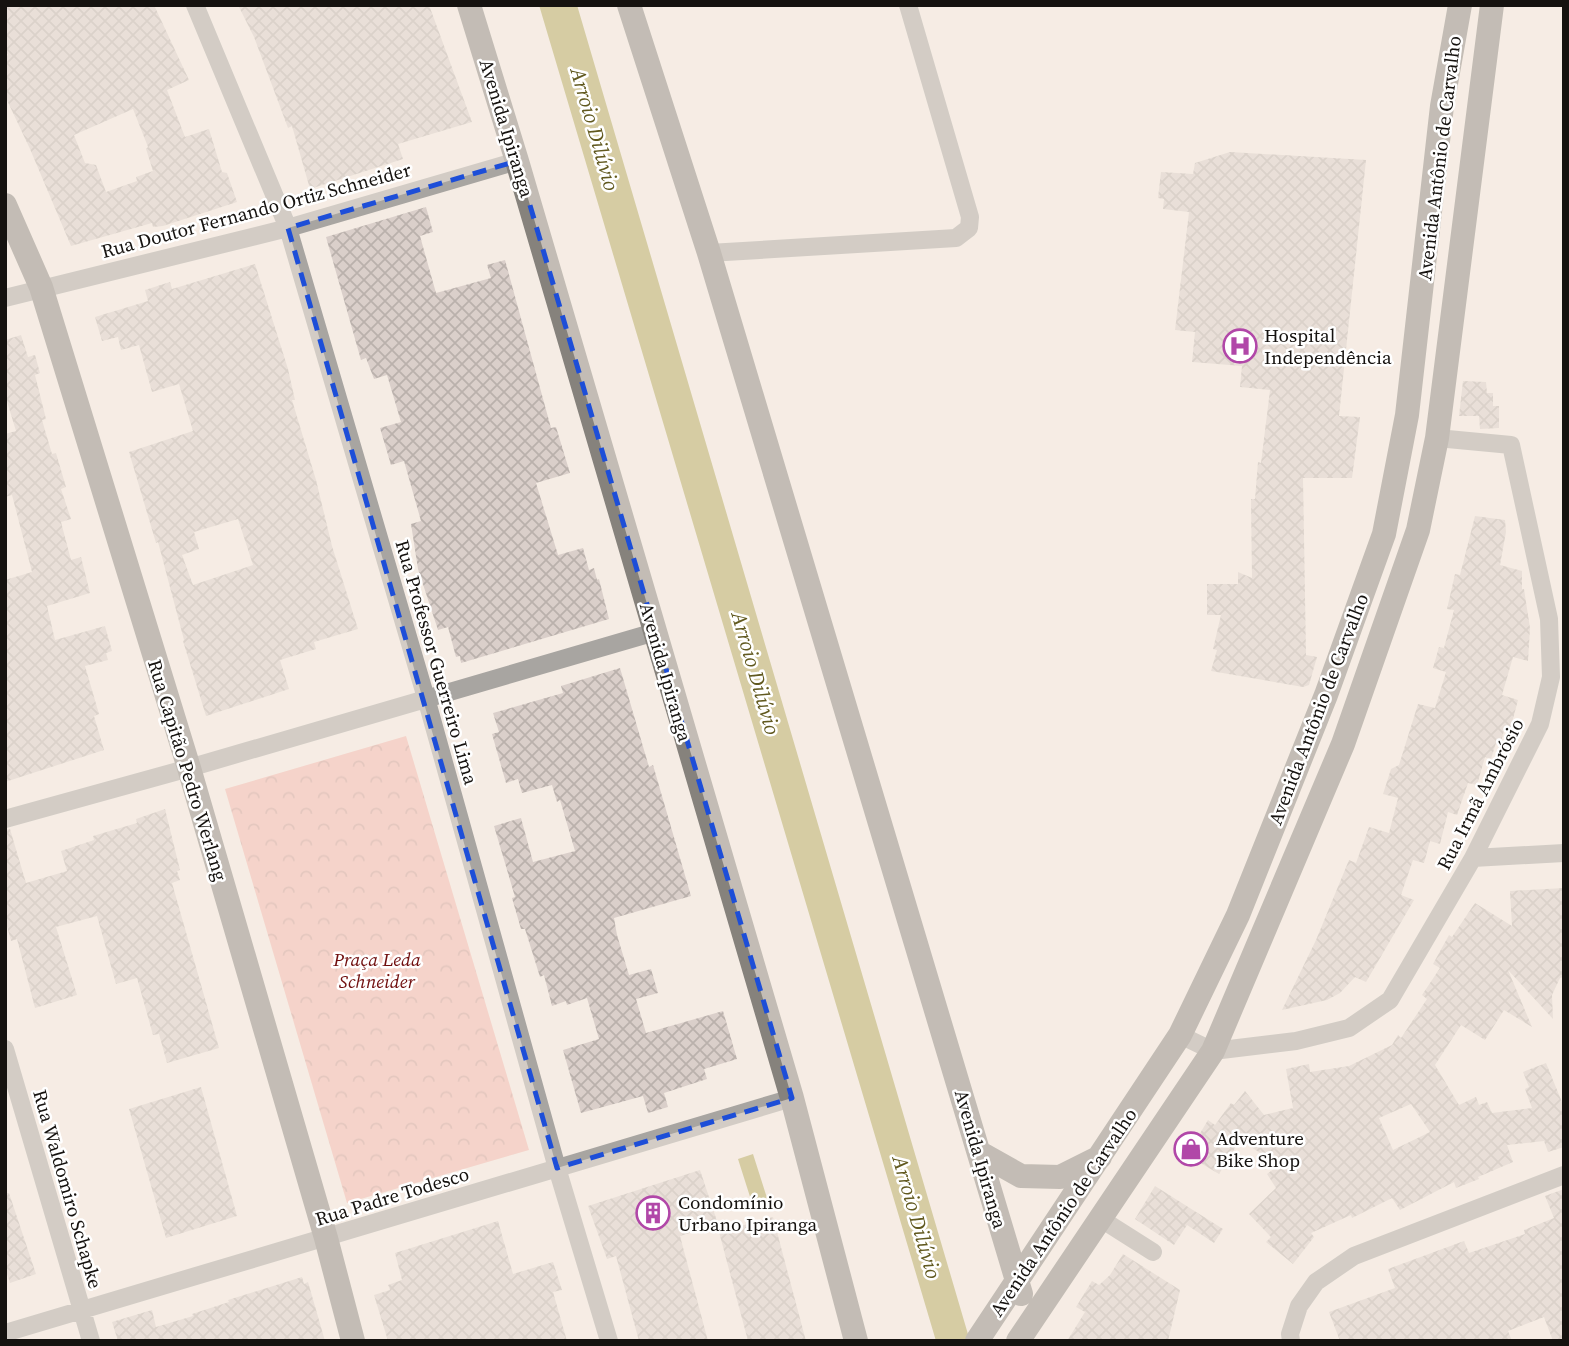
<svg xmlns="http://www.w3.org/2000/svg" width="1569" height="1346" font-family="'Source Serif 4',serif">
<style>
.park{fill:url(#park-crowns)}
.water{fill:#afa556}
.building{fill:url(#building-cross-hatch);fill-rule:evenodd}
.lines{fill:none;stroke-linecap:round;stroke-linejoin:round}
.street{stroke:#a8a5a1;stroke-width:18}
.secondary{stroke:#86827c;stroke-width:24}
.marked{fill:none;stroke:#1d4ed8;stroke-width:5;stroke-dasharray:14 9;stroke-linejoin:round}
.labels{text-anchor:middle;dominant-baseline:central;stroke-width:5;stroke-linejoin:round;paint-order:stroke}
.street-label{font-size:19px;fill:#15120f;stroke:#fff}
.poi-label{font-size:19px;fill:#15120f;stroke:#fff;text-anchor:start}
.park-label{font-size:19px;font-style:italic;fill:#700e0e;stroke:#fff}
.water-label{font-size:21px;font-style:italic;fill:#61591f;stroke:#fff}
</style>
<defs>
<pattern id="park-crowns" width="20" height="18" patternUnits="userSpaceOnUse" patternTransform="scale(1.75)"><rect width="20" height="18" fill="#f3b4ab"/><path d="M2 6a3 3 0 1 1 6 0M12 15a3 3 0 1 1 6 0" fill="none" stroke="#cf9a92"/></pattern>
<pattern id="building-cross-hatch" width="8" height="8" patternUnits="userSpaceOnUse" patternTransform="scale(1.75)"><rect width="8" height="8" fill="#dacfca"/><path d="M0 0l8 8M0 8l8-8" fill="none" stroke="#bab1ac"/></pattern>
</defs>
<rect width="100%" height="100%" fill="#f5ece4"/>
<path class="park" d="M406,736L529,1150L347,1203L225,789Z"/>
<path class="water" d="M539,5H577L970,1341H936Z
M753,1154L767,1198L752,1203L738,1159Z"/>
<path class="building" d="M5,5H154L189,80L167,90L185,137L209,129L222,172L227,173L237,202L163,226L153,227L152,223L71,246L30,149L5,96V57L8,55L5,51ZM133,109L148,147L146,149L153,171L136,177L137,181L106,192L96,165L85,163L74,135Z
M238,5H429L472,122L398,144L403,159L310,189L292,126L288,128L254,37Z
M1230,152L1366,160L1339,416L1360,417L1352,478H1303L1306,655L1317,657L1309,685L1303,687L1211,671L1217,650L1213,649L1221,615H1207V584H1238V572L1252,578L1251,499H1255L1258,462L1261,463L1270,390L1240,387L1242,366L1192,362L1195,332L1175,330L1189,212L1163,209L1164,199L1158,198L1161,172L1193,174L1195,163Z
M426,207L433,232L420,236L436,293L491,278L487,265L505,260L551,428L556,427L570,473L536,483L558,555L583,548L589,570L594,568L597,580L599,579L609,619L461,663L460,656L456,657L448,627L438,630L418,569L411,524L421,521L404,461L391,465L380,428L401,422L387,375L374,379L366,358L361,360L326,237Z
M255,264L288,369L295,400H292L316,480L332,546L358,629L314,642L316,649L280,660L289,689L206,716L183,641L184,640L158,542L156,543L129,452L193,431L179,384L152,392L139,345L121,350L118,337L102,341L95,317L148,301L145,290L170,282L172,289ZM238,519L253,565L193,585L182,555L199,549L194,532Z
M21,335L28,357L35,355L40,373L35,375L46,419L42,420L52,454L56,453L66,487L61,489L71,519L61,522L71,560L81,557L90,593L47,606L55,640L105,626L112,651L106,653L108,660L85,666L99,714L94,716L104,750L5,782V580L32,572L12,495L5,497V434L16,431L5,395V340Z
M1463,381L1486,382L1487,393H1493V406H1499V428L1480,429L1479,416H1459Z
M1475,516L1505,520L1506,532L1500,565L1522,571V589H1524L1530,628L1528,661L1513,657L1502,695L1518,700L1510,730L1505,728L1500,744L1496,743L1491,759L1485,757L1477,785L1468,783L1457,815L1448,812L1440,844L1430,841L1424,863L1413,860L1401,895L1414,900L1366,982L1355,977L1340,993L1327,1000L1282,1010L1316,940L1349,860L1356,863L1369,827L1389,833L1398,798L1383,794L1391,769L1399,765L1418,704L1435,708L1446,672L1433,668L1439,647L1444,648L1454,610L1447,609L1455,574L1460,575Z
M620,668L649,767L653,765L691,896L614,918L617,935L629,975L651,969L658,993L636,999L646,1033L723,1011L737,1059L704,1069L707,1079L664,1093L668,1107L648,1113L643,1096L581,1113L563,1050L599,1039L587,998L567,1005L566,1001L552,1006L544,975L540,977L525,929H521L512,898L515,897L494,826L521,818L533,862L575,851L560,800L557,802L552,785L522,793L518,779L506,783L492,734L499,732L493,713L563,693L561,686Z
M165,809L180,870L177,871L180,880L172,883L219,1048L167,1063L159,1034L153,1035L137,978L116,984L97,916L56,927L77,995L35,1008L17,939L11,941L5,919V830L10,829L26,883L67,871L61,851L94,840L93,836L137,823L136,819Z
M1564,888V977L1560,978L1552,995L1553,1019L1508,970L1532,1027L1504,1010L1485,1040L1461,1025L1435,1065L1459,1105L1476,1097L1479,1105L1487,1102L1492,1113L1532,1108L1525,1089L1529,1087L1523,1072L1546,1063L1564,1107V1147L1548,1152L1544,1141L1507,1145L1513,1162L1478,1177L1479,1179L1456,1188L1454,1182L1400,1210L1392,1198L1352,1218L1351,1215L1311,1233L1314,1237L1293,1264L1266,1242L1271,1237L1249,1214L1276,1188L1267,1174L1279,1165L1240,1140L1219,1174L1187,1155L1208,1120L1215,1125L1231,1103L1234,1105L1245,1091L1264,1115L1293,1108L1286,1069L1309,1064L1310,1072L1349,1066L1392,1045L1398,1035L1401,1038L1427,999L1422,995L1440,968L1433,964L1449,935L1452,937L1475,903L1512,926L1510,891ZM1411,1104L1430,1132L1393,1150L1379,1118Z
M201,1087L237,1216L166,1238L129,1109Z
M700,1170L718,1224L680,1236L708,1341H639L616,1256L607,1259L588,1206Z
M1155,1186L1223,1229L1214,1243L1187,1225L1174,1245L1135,1219Z
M1564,1189V1341H1553L1544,1317L1508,1331L1512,1341H1340L1329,1312L1395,1288L1388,1269L1464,1241L1469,1253L1525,1234L1524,1230L1554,1218L1545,1196Z
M5,1193H9L36,1274L10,1283L5,1268Z
M773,1217L806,1341H748L719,1232Z
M498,1221L513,1274L553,1262L562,1290L553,1292L567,1341H388L374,1295L390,1290L388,1285L402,1280L395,1253Z
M1123,1254L1180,1290L1168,1341H1067L1085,1312L1076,1307L1092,1281L1099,1285L1110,1275Z
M302,1277L304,1284L308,1282L325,1341H118L112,1322L152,1310L156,1327L193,1316L192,1314L229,1302L228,1300Z"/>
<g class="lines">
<path class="street" d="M195,5L288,228L426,698L557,1168L609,1341
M709,253L956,238L969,228L970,217L908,5
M5,298L288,228L517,161
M5,819L189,768L655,632
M1473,858L1564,853
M1180,1035L1213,1051L1296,1041L1349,1028L1390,1000L1473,858L1540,724L1551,677L1549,619L1511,445L1437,438
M5,1049L91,1341
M1101,1219L1153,1252
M5,1333L792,1098
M1291,1341L1290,1334L1299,1306L1316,1282L1354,1256L1564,1175"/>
<path class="secondary" d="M469,5L517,161L792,1098L856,1341
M629,5L709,253L1021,1294
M5,205L41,287L189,768L326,1238L353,1341
M980,1153L1021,1176L1060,1177L1100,1157
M977,1341L1180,1035L1238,915L1326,695L1384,534L1407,415L1442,106L1460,5
M1018,1341L1213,1051L1343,744L1418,530L1437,438L1492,5"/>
</g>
<path d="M0 0H1569V1346H0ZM517,161L792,1098L557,1168L288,228Z" fill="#f5ece4" fill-opacity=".55" fill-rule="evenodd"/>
<path class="marked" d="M517,161L792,1098L557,1168L288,228Z"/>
<defs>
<symbol id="hospital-ring" viewBox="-11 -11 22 22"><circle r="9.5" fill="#fff" stroke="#b147a8" stroke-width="1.5"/><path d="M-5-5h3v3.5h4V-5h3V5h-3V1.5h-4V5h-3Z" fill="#b147a8"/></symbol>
<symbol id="shop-ring" viewBox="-11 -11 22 22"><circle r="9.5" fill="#fff" stroke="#b147a8" stroke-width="1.5"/><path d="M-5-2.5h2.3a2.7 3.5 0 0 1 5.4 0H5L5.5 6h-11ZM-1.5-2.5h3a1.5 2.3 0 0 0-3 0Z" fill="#b147a8"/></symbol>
<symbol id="building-ring" viewBox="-11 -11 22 22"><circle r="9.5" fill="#fff" stroke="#b147a8" stroke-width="1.5"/><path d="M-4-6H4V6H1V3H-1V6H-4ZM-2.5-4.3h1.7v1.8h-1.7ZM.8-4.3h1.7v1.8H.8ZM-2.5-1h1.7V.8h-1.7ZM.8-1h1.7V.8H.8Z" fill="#b147a8"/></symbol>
</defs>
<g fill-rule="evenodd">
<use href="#hospital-ring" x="1221" y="327" width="38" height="38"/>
<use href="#shop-ring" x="1172" y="1130" width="38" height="38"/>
<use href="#building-ring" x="634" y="1194" width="38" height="38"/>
</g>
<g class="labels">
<g class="street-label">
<text transform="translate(507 128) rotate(73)">Avenida Ipiranga</text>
<text transform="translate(1439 158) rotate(-83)">Avenida Antônio de Carvalho</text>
<text transform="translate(256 210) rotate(-15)">Rua Doutor Fernando Ortiz Schneider</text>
<text transform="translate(437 662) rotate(74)">Rua Professor Guerreiro Lima</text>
<text transform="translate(666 672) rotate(74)">Avenida Ipiranga</text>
<text transform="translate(1318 709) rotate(-69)">Avenida Antônio de Carvalho</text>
<text transform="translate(188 770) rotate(73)">Rua Capitão Pedro Werlang</text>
<text transform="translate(1480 794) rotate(-63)">Rua Irmã Ambrósio</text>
<text transform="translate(981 1159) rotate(74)">Avenida Ipiranga</text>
<text transform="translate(68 1189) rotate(74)">Rua Waldomiro Schapke</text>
<text transform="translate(392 1196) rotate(-17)">Rua Padre Todesco</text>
<text transform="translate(1063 1212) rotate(-56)">Avenida Antônio de Carvalho</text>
</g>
<g class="poi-label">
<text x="1264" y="335">Hospital<tspan x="1264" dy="22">Independência</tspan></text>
<text x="1216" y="1138">Adventure<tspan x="1216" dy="22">Bike Shop</tspan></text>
<text x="678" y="1202">Condomínio<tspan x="678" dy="22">Urbano Ipiranga</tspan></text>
</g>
<g class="park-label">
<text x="377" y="959">Praça Leda<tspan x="377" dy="22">Schneider</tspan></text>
</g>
<g class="water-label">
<text transform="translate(595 129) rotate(74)">Arroio Dilúvio</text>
<text transform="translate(756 673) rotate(74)">Arroio Dilúvio</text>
<text transform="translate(917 1217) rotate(74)">Arroio Dilúvio</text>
</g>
</g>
<rect width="1569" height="1346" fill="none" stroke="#15120f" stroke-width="14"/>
</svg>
